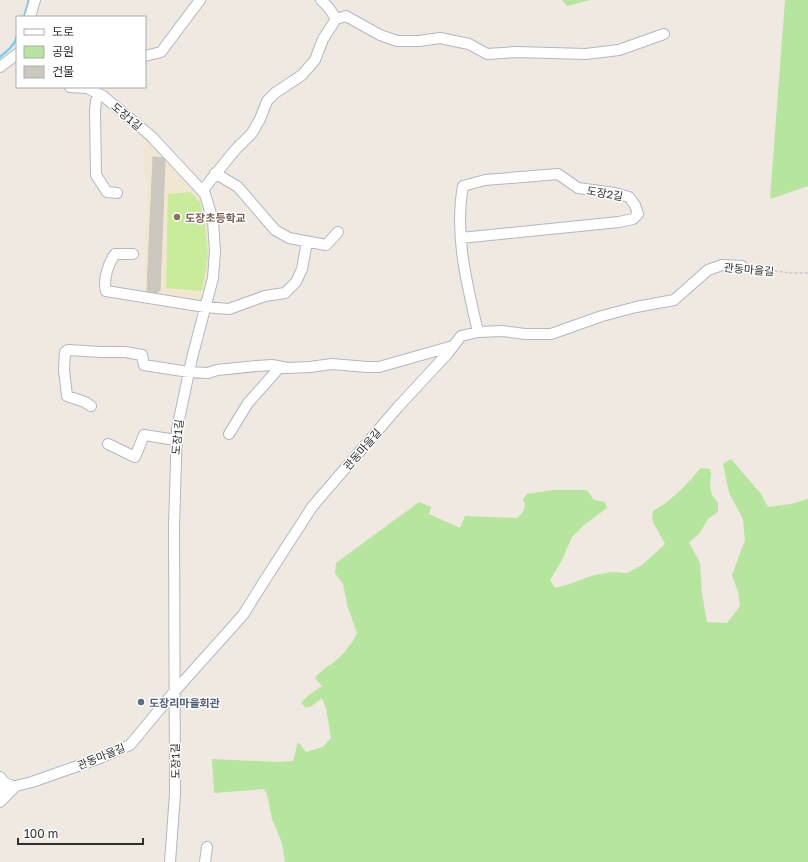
<svg xmlns="http://www.w3.org/2000/svg" width="808" height="862" font-family="'Golos Text','Noto Sans KR',sans-serif">
<style>
.education{fill:#f0e6d1}
.green{fill:#b6e59e}
.pitch{fill:#c9ec9a}
.lines{fill:none;stroke-linecap:round;stroke-linejoin:round}
.stream{stroke:#75cff0;stroke-width:2.5}
.building{fill:#cbc7bf;stroke:#cbc5ba}
.minor-casing{stroke:#b4b7c1;stroke-width:12}
.path{stroke:#c9c9c9;stroke-width:1.5;stroke-dasharray:3 2;stroke-linecap:butt}
.minor{stroke:#fff;stroke-width:10}
.education-dot{fill:#8d6e63;stroke:#fff;stroke-width:1.5}
.service-dot{fill:#5c6f8a;stroke:#fff;stroke-width:1.5}
.labels{text-anchor:middle;dominant-baseline:central;stroke-width:3;stroke-linejoin:round;paint-order:stroke}
.street-label{font-size:11px;fill:#2e2e2e;stroke:#fff}
.education-label{font-size:11px;font-weight:bold;fill:#785e54;stroke:#fff;text-anchor:start}
.service-label{font-size:11px;font-weight:bold;fill:#4e5e75;stroke:#fff;text-anchor:start}
</style>
<rect width="100%" height="100%" fill="#efe9e1"/>
<path class="education" d="M143,134L192,186L205,205L209,229L211,255L209,275L204,302L144,295L148,178H144Z"/>
<path class="green" d="M562,0H590L567,6Z
M785,0H808V186L770,199Z
M731,459L761,494L768,507L791,504L808,499V862H285L282,843L272,819L267,794L264,789L214,793L212,759L280,762L293,761L298,742L306,752L323,747L331,738L326,708L322,698L312,706L306,708L301,703L309,695L322,686L315,678C321,670 328,667 335,661C344,654 352,644 357,633L348,608L343,584L335,573L336,563L419,502L431,507L429,514L460,528L465,516L517,518C524,512 527,508 523,499L527,494L553,490H587L594,500L605,502L607,508L584,525L572,537L561,562L550,580L555,588L570,584L591,576L611,572L627,573L642,565L665,544L652,520L653,511C672,501 687,484 701,468L710,469L711,473L710,486L712,495L718,503V512L708,519L699,534L689,542L700,563L702,594L707,622L727,623L740,606L738,592L732,575L745,540L743,519L729,493L723,464Z"/>
<path class="pitch" d="M190,192L200,202L205,223L208,257L202,291L166,288L168,194Z"/>
<g class="lines">
<path class="stream" d="M24,17L29,0
M0,57C7,51 14,46 17,37"/>
</g>
<path class="building" d="M153,157L163,158L165,161L160,291H157V293L147,291Z"/>
<g class="lines">
<defs>
<path id="minor" d="M321,0L329,8L336,19L346,16L380,35L397,41H419L440,38L469,44L487,54L516,52L586,54L619,50L664,34
M30,17L35,0
M145,56L161,52L200,0
M0,67L17,54
M70,87L87,88L103,96L151,136L205,194L213,221L215,251L213,278L192,358L177,429L174,526L175,794L170,862
M99,94L96,101L95,110L96,175L107,192L117,193
M215,173L238,187L275,230L289,238L326,245L338,232
M202,191L235,150L252,133L260,119L267,101L275,93L302,75L315,60L323,39L336,19
M461,238L619,222L633,219L638,214L635,205L629,197L615,193L578,188L558,174L485,180L463,186C454,235 467,284 478,332
M133,254H115C108,264 103,279 106,291L205,307L229,309L265,296L285,293L296,282L302,269L307,242
M91,406L85,402L67,396L64,370L65,352L68,350L101,352H125L142,355L144,365L189,372L208,373L217,370L257,366L272,365L287,368L310,367L332,364L367,367H379L453,346
M229,434L248,403L280,367
M108,444L135,457L144,435L176,440
M0,777L5,783L15,787
M0,790L32,782L100,758L130,745L174,692L243,615L263,583L312,507L398,407L448,353L461,336L478,332L503,331L525,334H551L602,316L636,307L674,300L708,270L722,265L742,266
M0,802L14,788
M205,862L207,847"/>
</defs>
<use href="#minor" class="minor-casing"/>
<path class="path" d="M750,267L790,273H808"/>
<use href="#minor" class="minor"/>
</g>
<circle class="education-dot" cx="177" cy="217" r="4"/>
<circle class="service-dot" cx="141" cy="702" r="4"/>
<g class="labels">
<g class="street-label">
<text transform="translate(127 116) rotate(40)">도장1길</text>
<text transform="translate(605 193) rotate(10)">도장2길</text>
<text transform="translate(749 269) rotate(5)">관동마을길</text>
<text transform="translate(177 437) rotate(-84)">도장1길</text>
<text transform="translate(362 449) rotate(-49)">관동마을길</text>
<text transform="translate(101 756) rotate(-22)">관동마을길</text>
<text transform="translate(175 761) rotate(-91)">도장1길</text>
</g>
<g class="education-label">
<text x="185" y="217">도장초등학교</text>
</g>
<g class="service-label">
<text x="149" y="702">도장리마을회관</text>
</g>
</g>
<rect x="16" y="16" width="130" height="72" fill="#ffffff" stroke="#ababab"/>
<rect x="24" y="29" width="20" height="6" fill="#ffffff" stroke="#ababab"/>
<text x="52" y="36" font-size="12" fill="#2e2e2e">도로</text>
<rect x="24" y="46" width="20" height="12" fill="#b6e59e" stroke="#ababab"/>
<text x="52" y="56" font-size="12" fill="#2e2e2e">공원</text>
<rect x="24" y="66" width="20" height="12" fill="#cbc7bf" stroke="#ababab"/>
<text x="52" y="76" font-size="12" fill="#2e2e2e">건물</text>
<path d="M18 838v6h125v-6" fill="none" stroke="#2e2e2e" stroke-width="2"/>
<text x="24" y="838" font-size="12" fill="#2e2e2e" stroke="#ffffff" stroke-width="3" paint-order="stroke">100 m</text>
</svg>
